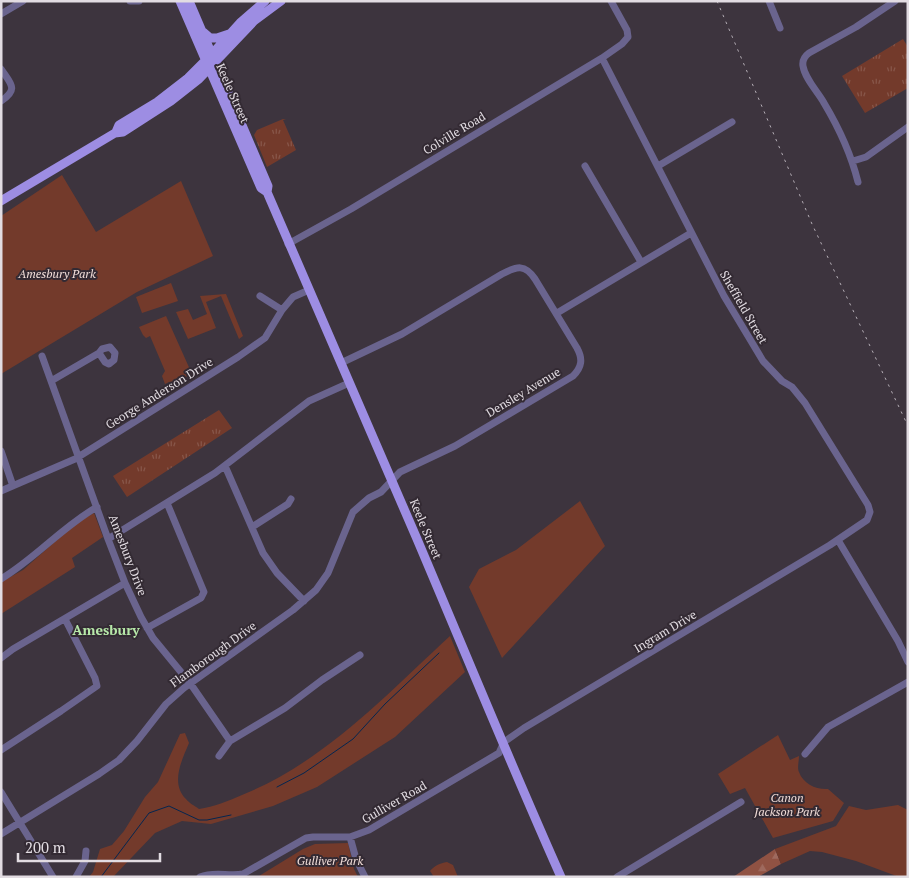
<svg xmlns="http://www.w3.org/2000/svg" width="909" height="878" font-family="'PT Serif',serif">
<style>
.grass{fill:url(#grass-tufts)}
.forest{fill:url(#forest-firs)}
.park{fill:#733a2b}
.lines{fill:none;stroke-linecap:round;stroke-linejoin:round}
.stream{stroke:#042650;stroke-width:1}
.minor{stroke:#6a648e;stroke-width:7}
.major{stroke:#9d8de3;stroke-width:9}
.rail{stroke:#b4adb5;stroke-width:1;stroke-dasharray:2.5 5;stroke-linecap:butt}
.labels{text-anchor:middle;dominant-baseline:central;stroke-width:4;stroke-linejoin:round;paint-order:stroke}
.street-label{font-size:12px;fill:#e2dce2;stroke:#332a33}
.park-label{font-size:12px;font-style:italic;fill:#f1ddd8;stroke:#332a33}
.neighbourhood-label{font-size:14px;font-weight:bold;fill:#b7e9a9;stroke:#332a33}
</style>
<defs>
<pattern id="grass-tufts" width="24" height="20" patternUnits="userSpaceOnUse" patternTransform="scale(1.25)"><rect width="24" height="20" fill="#733a2b"/><path d="M3 7l-1-3M5 7V3M7 7l1-3M15 17l-1-3M17 17v-4M19 17l1-3" fill="none" stroke="#875649"/></pattern>
<pattern id="forest-firs" width="22" height="20" patternUnits="userSpaceOnUse" patternTransform="scale(1.25)"><rect width="22" height="20" fill="#905243"/><path d="M5 1l3.5 6h-7zM16 11l3.5 6h-7z" fill="#9f6a5e"/></pattern>
</defs>
<rect width="100%" height="100%" fill="#3d343e"/>
<path class="grass" d="M903,39L908,47V88L865,113L842,76Z
M283,119H286L283,120L296,150L267,167L254,135L257,130Z
M219,410L232,428L127,497L113,476Z"/>
<path class="forest" d="M775,849L781,864L758,877H733Z"/>
<path class="park" d="M62,175L96,232L181,181L213,256L137,292L1,374V216Z
M171,283L178,301L142,313L136,297Z
M226,294L243,336L239,339L221,296L206,302L216,328L188,339L176,312L188,309L193,320L207,314L200,296Z
M166,316L192,374L170,384L169,382L165,384L162,376L165,371L150,336L146,338L143,335L139,327Z
M580,501L605,546L502,658L469,587L479,569L516,550Z
M94,513L103,537L72,558L75,567L1,614V582L23,570L76,523Z
M450,636L465,672L395,737L317,787L273,806L211,824L182,821L155,833L113,877H89L93,872L100,849L112,845L124,831L145,797L158,782L180,734L185,733L189,743C182,760 170,783 186,799C189,803 195,806 199,809C214,807 228,801 242,795C324,762 386,695 450,636Z
M778,735L790,760L799,756C799,761 797,768 799,772C803,784 817,790 828,789L844,803L833,821L773,838L745,788L730,794L718,774Z
M898,805L908,810V877H899L856,861L822,852L810,851L781,864L775,849L836,826L849,806L866,810Z
M348,843L354,869L358,877L259,876L303,849L315,844Z
M447,862L453,865L458,877H434L430,871C434,866 440,863 447,862Z"/>
<g class="lines">
<path class="stream" d="M277,787L304,773L353,739L385,704L439,653
M101,877L149,813L169,806L199,820H207L231,815"/>
<path class="minor" d="M130,1H139
M769,1L780,28
M1,14L23,1
M1,69C11,84 19,89 1,101
M853,161L866,157L908,127
M585,166L641,262
M658,166L732,122
M858,182C851,154 839,128 824,103C818,92 805,79 803,66C802,60 805,56 809,53L856,27L895,1
M288,244L351,209L602,58L622,44L628,37L627,30L611,1
M260,296L282,310
M557,313L691,233
M42,356L108,539L125,583L141,617L153,638L190,683L230,741
M51,381L99,353L105,362L109,364L114,360L115,353L110,347L102,349L99,353
M1,451L13,486
M225,466L263,553L277,573L304,601
M1,491L75,459L238,357L265,338L282,310L293,297L309,290
M252,527L288,504L291,499
M108,539L215,473L309,401L349,383
M838,540L898,641L908,662
M1,579C36,558 62,527 97,507
M147,628L201,598L204,592L167,503
M1,658L13,649L125,583
M1,750L61,711L97,686L95,678L65,619
M805,754L828,727L908,682
M219,756L230,741L285,708L322,680L360,655
M1,792L53,877
M1,834L99,774L119,760L137,741L166,704L184,688L293,610L316,590L328,573L353,512L369,498L381,492L400,472L455,446L573,376C582,367 583,359 577,348L535,279C525,264 517,266 502,274L402,334L341,363
M350,837L356,859L365,877
M76,877L85,861L86,851
M200,877C215,871 229,877 243,874L306,838L313,837H350L369,830L499,753L504,742L524,728L830,545L867,520L870,512L868,505L805,403L792,387L782,381L763,361L724,296L602,58
M617,877L741,802"/>
<path class="major" d="M180,1L261,188L267,192C316,308 368,423 417,539C465,652 511,765 561,877
M189,1L268,186L267,192
M203,32L210,38H217L229,34
M116,132L119,125L157,102L188,78L212,54L240,23L265,1
M1,201L115,133L123,132L171,101L199,79L254,21L281,1"/>
<path class="rail" d="M717,1L812,224L908,426"/>
</g>
<g class="labels">
<g class="street-label">
<text transform="translate(233 93) rotate(66)">Keele Street</text>
<text transform="translate(454 133) rotate(-31)">Colville Road</text>
<text transform="translate(744 307) rotate(60)">Sheffield Street</text>
<text transform="translate(523 392) rotate(-31)">Densley Avenue</text>
<text transform="translate(159 393) rotate(-32)">George Anderson Drive</text>
<text transform="translate(426 529) rotate(67)">Keele Street</text>
<text transform="translate(128 555) rotate(69)">Amesbury Drive</text>
<text transform="translate(665 631) rotate(-31)">Ingram Drive</text>
<text transform="translate(213 654) rotate(-36)">Flamborough Drive</text>
<text transform="translate(394 802) rotate(-30)">Gulliver Road</text>
</g>
<g class="park-label">
<text x="57" y="273">Amesbury Park</text>
<text x="787" y="797">Canon<tspan x="787" dy="14">Jackson Park</tspan></text>
<text x="330" y="860">Gulliver Park</text>
</g>
<g class="neighbourhood-label">
<text x="106" y="629">Amesbury</text>
</g>
</g>
<rect width="909" height="878" fill="none" stroke="#e2dce2" stroke-width="5"/>
<path d="M18 853v8h142v-8" fill="none" stroke="#e2dce2" stroke-width="2.5"/>
<text x="25" y="853" font-size="15" fill="#e2dce2" stroke="#332a33" stroke-width="4" paint-order="stroke">200 m</text>
</svg>
